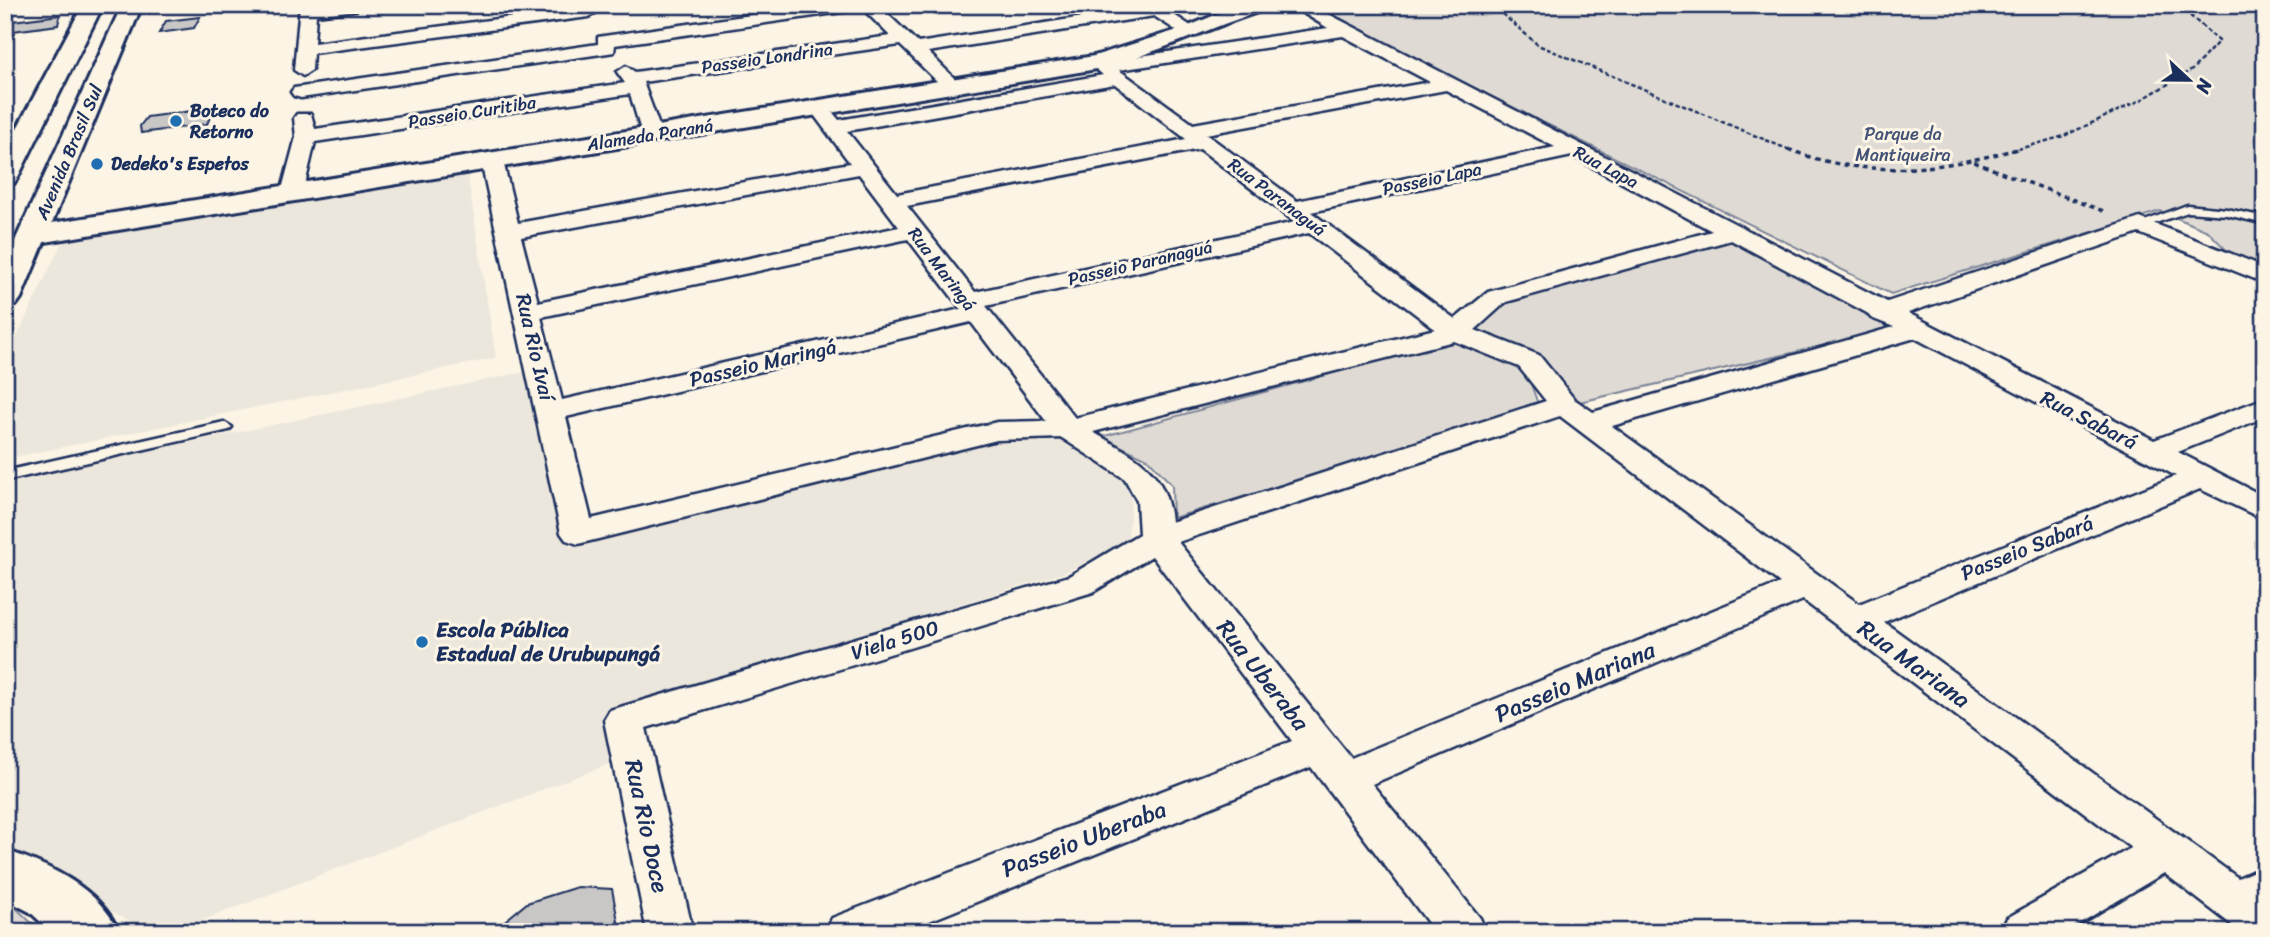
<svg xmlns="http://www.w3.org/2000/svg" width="2270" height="937" font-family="Sriracha,sans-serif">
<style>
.built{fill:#ece7dc}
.green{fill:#dfdbd4;stroke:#7d8599;stroke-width:2}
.building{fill:#c8c7c6;stroke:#1b2f5e;stroke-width:2}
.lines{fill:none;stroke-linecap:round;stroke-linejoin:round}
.service-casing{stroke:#1b2f5e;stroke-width:5}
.minor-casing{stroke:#1b2f5e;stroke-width:5}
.tertiary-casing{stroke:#1b2f5e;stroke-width:6}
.secondary-casing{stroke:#1b2f5e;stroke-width:6}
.path-far1{stroke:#1b2f5e;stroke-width:2.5;stroke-dasharray:4.5 2.5;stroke-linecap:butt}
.path{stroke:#1b2f5e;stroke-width:3.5;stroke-dasharray:5 4.5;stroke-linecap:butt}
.service{fill:#fcf5e5;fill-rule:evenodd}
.minor{fill:#fcf5e5;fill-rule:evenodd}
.tertiary{fill:#fcf5e5;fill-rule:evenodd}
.secondary{fill:#fcf5e5;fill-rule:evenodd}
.poi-dot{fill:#1f6fb2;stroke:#fcf5e5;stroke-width:2.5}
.labels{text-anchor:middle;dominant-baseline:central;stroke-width:6;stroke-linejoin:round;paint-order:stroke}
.far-street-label{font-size:18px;fill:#1b2f5e;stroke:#fcf5e5}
.far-poi-label{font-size:18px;font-weight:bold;fill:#1b2f5e;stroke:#fcf5e5;text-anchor:start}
.far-park-label{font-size:18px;fill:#425176;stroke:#fcf5e5}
.street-label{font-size:21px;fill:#1b2f5e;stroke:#fcf5e5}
.poi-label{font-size:21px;font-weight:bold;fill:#1b2f5e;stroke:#fcf5e5;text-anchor:start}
.near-street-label{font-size:24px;fill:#1b2f5e;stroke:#fcf5e5}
</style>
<rect width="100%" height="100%" fill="#fcf5e5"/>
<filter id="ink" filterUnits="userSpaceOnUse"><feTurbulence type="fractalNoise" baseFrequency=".0143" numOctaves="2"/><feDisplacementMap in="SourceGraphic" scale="14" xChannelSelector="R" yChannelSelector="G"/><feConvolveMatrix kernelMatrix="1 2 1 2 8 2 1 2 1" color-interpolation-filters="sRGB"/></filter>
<g filter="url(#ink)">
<path class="built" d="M467,172L496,358L5,459V362L63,240Z
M534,370L570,547L995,435L1072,437L1133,481L1128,539L1066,572L612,712L622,759L172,932H152L5,857V481Z"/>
<path class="green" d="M1306,5H2265V267L2229,253L2208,231L2160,211L1891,294Z
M1733,240L1895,326L1874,334L1571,404L1553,370L1534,354L1469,330L1509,301Z
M1453,340L1524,364L1539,407L1173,518L1172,485L1148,459L1101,437Z
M5,903L15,907L41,932H5Z"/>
<path class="building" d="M60,15L58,25L5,32V22Z
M200,17L194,28L159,33L166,21Z
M214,108L207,124L141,133L140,126L147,117Z
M577,887L612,889L620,932H491L527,903Z"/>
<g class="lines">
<defs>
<path id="service" d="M2187,205L2227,209L2265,217V224L2227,215L2188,212L2144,227L2140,229L2134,225Z
M224,422L232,427L229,430L5,481V471Z"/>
<path id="minor" d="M300,5H364L356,10L316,15L314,43L589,7L597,12L589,17L313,53L312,70L303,76L294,70Z
M822,5H878L918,43L1141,8L1139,5H1159L1200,32L1197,36H1185L1154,16L928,52L962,86L953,92L946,90L900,45L643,82L662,134L659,138H645L642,134L630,94L315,142L303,193L292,200L281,193L296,137L294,118L297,114H311L315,129L625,83L617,72L626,66L635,72L890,36L863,9L615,45L614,52L608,53L301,98L294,96L291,92L294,88L598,44V37L604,36Z
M1290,5H1311L1887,302L2140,218L2265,267V283L2139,233L1908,313L2154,440L2265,398V417L2178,452L2265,497V520L2200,489L1884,622L2238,878L2265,866V932H2241L2164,873L2065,932H2001L2007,918L2131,848L1803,600L1372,784L1480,918L1486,932H1435L1311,767L902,932H826L832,918L1292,741L1152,556L1093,592L646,728L693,932H647L604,720L610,710L1069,576L1139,534L1137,501L1125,479L1062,438L997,440L578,544L566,540L561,533L481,161L484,156L492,155L503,161L518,223L850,163L808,107L811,103H825L839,120L1103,75L1088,62L1097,57L1107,61L1328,28ZM1343,36L1430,82L1193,124L1119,70ZM1115,84L1186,139L897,194L847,131ZM1446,90L1555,147L1297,201L1206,134ZM1200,149L1295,222L975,292L907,206ZM1572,156L1712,231L1488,292L1455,319L1311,212ZM859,174L899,227L538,302L521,237ZM1309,233L1435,329L1075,418L986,306ZM908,239L961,309L562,400L541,317ZM1731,240L1867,313L1871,318L1894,327L1593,412L1574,399L1539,355L1475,330L1506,302ZM971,322L1046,421L997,422L591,519L566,417ZM1915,338L2176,476L1859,604L1612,426ZM1454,341L1519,367L1546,401L1171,522C1166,468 1135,457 1093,432ZM1560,416L1780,583L1351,758L1178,542Z"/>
<path id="tertiary" d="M1239,5H1270L1267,9C1210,27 1156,54 1097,69L33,244L23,241L18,235L23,229L33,226L1094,56L1184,28Z"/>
<path id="secondary" d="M83,5H103L18,177L14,183L5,185V151Z
M122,5H142L21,298L16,305L5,307V263Z
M5,850C49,865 99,888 119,932H52L30,912L5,899Z"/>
</defs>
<use href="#service" class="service-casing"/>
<use href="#minor" class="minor-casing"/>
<use href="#tertiary" class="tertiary-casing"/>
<use href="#secondary" class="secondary-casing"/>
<path class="path-far1" d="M1492,5L1538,45L1792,151
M2011,151L2064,136L2141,100L2192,70L2219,41L2178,5"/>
<path class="path" d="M1788,149C1864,180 1940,170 2017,149
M1974,162L2103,211"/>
<use href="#service" class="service"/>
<use href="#minor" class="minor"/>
<use href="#tertiary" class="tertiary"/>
<use href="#secondary" class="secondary"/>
</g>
</g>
<g class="poi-dot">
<circle cx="176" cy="121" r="7"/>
<circle cx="97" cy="164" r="7"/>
<circle cx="422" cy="642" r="7"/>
</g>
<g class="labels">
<g class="far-street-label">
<text transform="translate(767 58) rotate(-8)">Passeio Londrina</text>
<text transform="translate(472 112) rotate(-9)">Passeio Curitiba</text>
<text transform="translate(650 135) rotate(-9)">Alameda Paraná</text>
<text transform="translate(69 152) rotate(-67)">Avenida Brasil Sul</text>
<text transform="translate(1606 167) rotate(28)">Rua Lapa</text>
<text transform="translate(1432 179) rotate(-12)">Passeio Lapa</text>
<text transform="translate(1277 197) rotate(37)">Rua Paranaguá</text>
<text transform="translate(1140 263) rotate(-13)">Passeio Paranaguá</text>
<text transform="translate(942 269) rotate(53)">Rua Maringá</text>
</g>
<g class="far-poi-label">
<text x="190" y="111">Boteco do<tspan x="190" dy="21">Retorno</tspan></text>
<text x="111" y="164">Dedeko's Espetos</text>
</g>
<g class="far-park-label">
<text x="1903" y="134">Parque da<tspan x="1903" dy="21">Mantiqueira</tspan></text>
</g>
<g class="street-label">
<text transform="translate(535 347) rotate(77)">Rua Rio Ivaí</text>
<text transform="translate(763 363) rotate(-13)">Passeio Maringá</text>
<text transform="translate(2089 420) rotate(27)">Rua Sabará</text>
<text transform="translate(2027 548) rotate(-22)">Passeio Sabará</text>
<text transform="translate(895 640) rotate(-17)">Viela 500</text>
</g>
<g class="poi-label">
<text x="436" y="630">Escola Pública<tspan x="436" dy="24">Estadual de Urubupungá</tspan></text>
</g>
<g class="near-street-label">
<text transform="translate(1914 664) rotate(36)">Rua Mariana</text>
<text transform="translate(1263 675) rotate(52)">Rua Uberaba</text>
<text transform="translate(1575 682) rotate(-23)">Passeio Mariana</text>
<text transform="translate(647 826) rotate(78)">Rua Rio Doce</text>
<text transform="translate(1084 839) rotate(-21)">Passeio Uberaba</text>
</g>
</g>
<rect width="2270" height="937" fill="none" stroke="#fcf5e5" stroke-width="28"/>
<rect x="14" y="14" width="2242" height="909" fill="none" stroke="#1b2f5e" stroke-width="2.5" filter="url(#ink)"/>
<g transform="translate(2189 80) rotate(112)" stroke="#fcf5e5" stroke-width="5" paint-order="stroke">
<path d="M0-5L12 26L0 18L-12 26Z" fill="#1b2f5e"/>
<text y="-10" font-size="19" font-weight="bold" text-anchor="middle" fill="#1b2f5e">N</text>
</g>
</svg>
